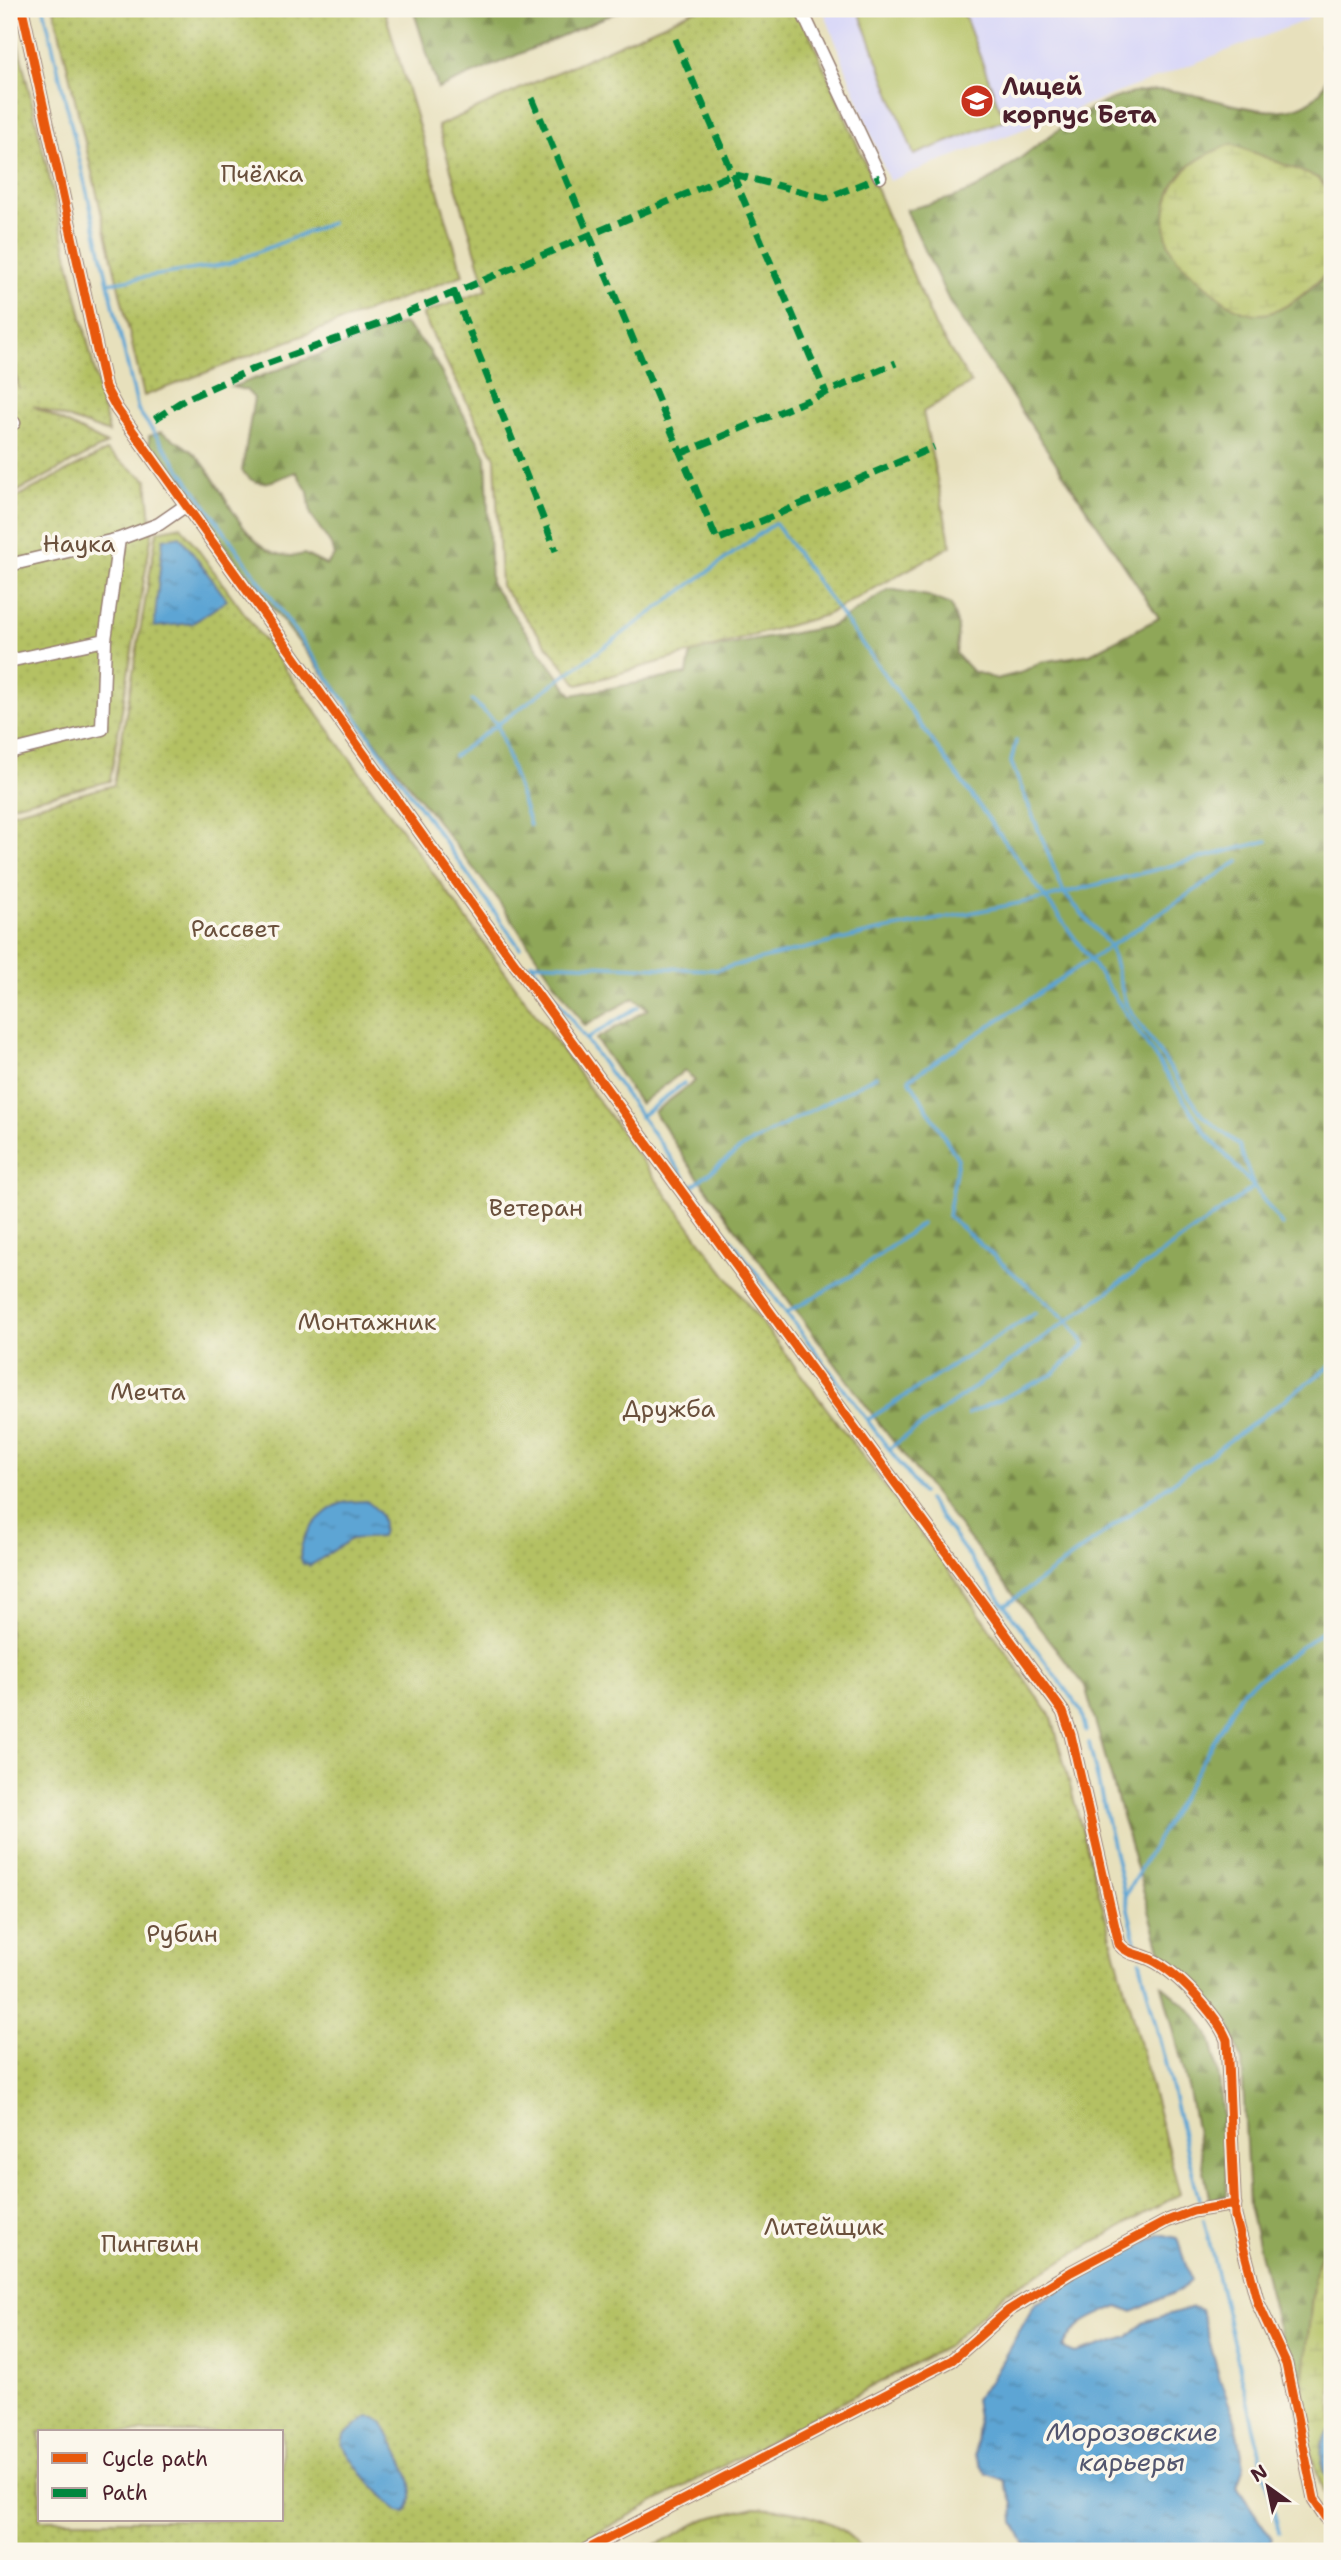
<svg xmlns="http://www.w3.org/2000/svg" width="1341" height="2560" font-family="'Shantell Sans',sans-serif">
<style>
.built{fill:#d8d7f8}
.grass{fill:#b4c163;stroke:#7f7047;stroke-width:2}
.forest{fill:url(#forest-firs);stroke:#6c6342;stroke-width:2}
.wetland{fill:url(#wetland-marsh);stroke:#7f7047;stroke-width:2}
.garden{fill:url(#garden-dots);stroke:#7f7047;stroke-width:2;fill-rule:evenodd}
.water{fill:url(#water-ripples);stroke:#546280;stroke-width:2}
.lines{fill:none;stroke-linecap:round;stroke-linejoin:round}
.stream{stroke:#5da5d4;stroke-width:3.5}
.street-casing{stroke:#988074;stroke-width:15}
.street{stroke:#fff;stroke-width:12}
.quiet{stroke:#00873e;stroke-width:7;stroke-dasharray:14 7;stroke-linecap:butt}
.cycleway-casing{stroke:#fbf7ec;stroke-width:13}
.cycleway{stroke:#e8590c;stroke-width:9}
.labels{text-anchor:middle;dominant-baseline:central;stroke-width:7;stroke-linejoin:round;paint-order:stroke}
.poi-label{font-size:24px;font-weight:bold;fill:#4a1f2b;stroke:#fbf7ec;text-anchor:start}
.park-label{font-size:24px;fill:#6a503c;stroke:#fbf7ec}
.water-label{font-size:26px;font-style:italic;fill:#52556f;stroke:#fbf7ec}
</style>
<defs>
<pattern id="forest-firs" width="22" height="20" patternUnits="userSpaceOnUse" patternTransform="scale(1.75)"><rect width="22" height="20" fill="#8fa759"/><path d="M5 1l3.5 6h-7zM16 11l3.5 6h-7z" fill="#77874a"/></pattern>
<pattern id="wetland-marsh" width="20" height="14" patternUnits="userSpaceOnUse" patternTransform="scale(1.75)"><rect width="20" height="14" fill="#b4c163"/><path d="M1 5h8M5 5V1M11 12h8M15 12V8" fill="none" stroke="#9ca556"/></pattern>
<pattern id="garden-dots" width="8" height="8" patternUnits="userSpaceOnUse" patternTransform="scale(1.75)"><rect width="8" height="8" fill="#b4c163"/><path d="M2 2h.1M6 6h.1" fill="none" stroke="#9ca556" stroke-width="1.8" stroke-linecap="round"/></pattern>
<pattern id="water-ripples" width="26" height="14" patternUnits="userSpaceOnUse" patternTransform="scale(1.75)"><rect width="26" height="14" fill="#5da5d4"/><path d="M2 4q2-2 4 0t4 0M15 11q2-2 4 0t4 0" fill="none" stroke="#4f86ac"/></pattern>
</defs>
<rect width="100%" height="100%" fill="#fbf7ec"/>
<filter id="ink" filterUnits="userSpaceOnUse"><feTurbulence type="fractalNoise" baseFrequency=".0143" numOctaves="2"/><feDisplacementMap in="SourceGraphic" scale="14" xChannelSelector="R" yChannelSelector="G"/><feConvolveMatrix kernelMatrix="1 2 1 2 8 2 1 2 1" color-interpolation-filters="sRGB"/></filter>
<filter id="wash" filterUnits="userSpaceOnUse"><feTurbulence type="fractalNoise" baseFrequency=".00686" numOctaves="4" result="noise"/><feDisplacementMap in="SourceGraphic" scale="28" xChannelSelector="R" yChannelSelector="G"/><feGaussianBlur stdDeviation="1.57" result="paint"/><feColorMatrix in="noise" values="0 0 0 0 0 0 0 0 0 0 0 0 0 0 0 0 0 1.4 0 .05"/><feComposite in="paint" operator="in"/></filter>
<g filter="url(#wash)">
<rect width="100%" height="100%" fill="#e7e0bc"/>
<path class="built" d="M823,9H1305L1309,19L889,181Z"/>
<path class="grass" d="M858,9H962L1004,120L914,155Z"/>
<path class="forest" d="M413,9H624L438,89Z
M1332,43V196L1318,178L1241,311C1250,312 1262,315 1270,312C1290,306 1324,284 1332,264V2224L1314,2276L1300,2419L1249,2206L1242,2061L1229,2023L1160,1949L1085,1686L881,1426L689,1165L654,1112L695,1081L685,1070L640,1104L596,1039L648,1009L634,998L585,1026L497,899L149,448V436L161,432C175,440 191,448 201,461C228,493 250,569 304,554L326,565L334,556L331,545L311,515L308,492L296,472C275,479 259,493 242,471L254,398L246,390L232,387L404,323L429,350L486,456L491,584L572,695L687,674L691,652L832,626L889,589L928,596L951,605L958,627L956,654L972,671L996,679L1020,673L1041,662L1090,654L1159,618L951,305L906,210C930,203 961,198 982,185C1038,151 1086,93 1156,90C1204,88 1275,132 1315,97C1332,82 1328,64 1321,45Z
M1162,1985C1178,1999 1197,2013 1207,2032C1223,2063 1225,2154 1227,2192L1226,2198L1210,2203L1189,2091Z"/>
<path class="wetland" d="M1232,144L1318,178L1332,196L1330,270C1313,286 1292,307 1269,313C1243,319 1220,299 1203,283C1195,275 1183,267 1176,257C1168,247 1165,235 1165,222C1165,178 1192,158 1232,144Z
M1332,2224V2430L1327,2432V2480L1332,2490V2507L1326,2501L1300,2419L1314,2276Z
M755,2507C797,2509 837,2517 864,2551H644L705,2519Z"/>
<path class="garden" d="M10,9L109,433L33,406L107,444L9,496V355L19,390L9,335Z
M54,9H384L463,275L144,396Z
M697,9H799L935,326L971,383L923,412L951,546L826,615L578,685L501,586L495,458L422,314L487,290L438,126Z
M106,451L147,480L152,533L110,781L9,806V501Z
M181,526L707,1250L953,1576L1052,1718L1180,2194L1006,2292L946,2347L563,2551H9V813L114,785L157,531ZM40,2432H282V2520H40Z"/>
<path class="water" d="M180,536L227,600L193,623L154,627L163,539Z
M366,1501C380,1510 387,1521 381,1537L351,1539L310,1566L303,1564C291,1543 323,1508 343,1503C350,1501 358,1502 366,1501Z
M1160,2234L1177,2238L1191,2281L1180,2290L1133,2312L1118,2306C1094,2317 1075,2321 1063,2348L1075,2353L1128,2337L1143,2322L1193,2307L1201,2310L1220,2380L1236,2422L1244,2466L1237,2487L1272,2539L1264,2551H1028L1014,2522L1013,2504L1004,2480L987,2474L975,2455L978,2423L974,2399L991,2380L1035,2304Z
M368,2417L376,2418L383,2423C394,2447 425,2489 406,2512L398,2511L362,2474L342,2445L344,2435Z
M1332,2430V2490C1321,2471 1317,2451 1327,2432Z"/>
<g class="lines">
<path class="stream" d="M44,9L138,410L520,948
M108,283L227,264L331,223
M472,700L497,724L530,825
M454,756L775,523L1089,958L1205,1132L1254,1187L1282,1225
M531,963L716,970L874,932L1045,898L1267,841
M531,963L691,1186L922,1493
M586,1039L638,1007
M640,1117L684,1083
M692,1186L743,1147L876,1076
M786,1313L851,1276L921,1224
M968,1414L1052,1375L1085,1345L1068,1321L948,1216L958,1159L909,1079L1239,861
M869,1419L1035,1313
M890,1448L1254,1187L1239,1145L1203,1116L1126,1004L1110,946L1064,893L1011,762L1016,741
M928,1500L1081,1711L1086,1731
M1005,1606L1332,1365
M1089,1743L1136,1943
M1126,1894L1243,1690L1332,1624
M1140,1961L1199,2199
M1204,2220L1279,2532
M1300,2549L1302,2551"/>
</g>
</g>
<g filter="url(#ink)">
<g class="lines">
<defs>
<path id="street" d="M22,9L105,387L117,409L480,916L1063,1712L1071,1735L1119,1944C1129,1956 1139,1953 1152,1960C1177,1972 1217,2015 1227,2040L1235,2216L1258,2303L1286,2364L1314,2499L1326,2517L1332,2520
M801,9L880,177
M9,425L14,423
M9,565L119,539
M9,661L105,640
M9,752L102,729L105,640L119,539L159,524L185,506
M584,2551L952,2360L1009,2310L1071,2272L1167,2221L1193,2211L1235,2204"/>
</defs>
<use href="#street" class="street-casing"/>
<use href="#street" class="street"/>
<path class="quiet" d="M675,39L826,393
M532,98L717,540L934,447
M454,292L556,551
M155,419L184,400L255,368L390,320L733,174L826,198L880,177
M680,454L896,363"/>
<defs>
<path id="cycleway" d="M22,9L105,387L117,409L480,916L1063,1712L1071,1735L1119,1944C1129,1956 1139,1953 1152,1960C1177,1972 1217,2015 1227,2040L1235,2216L1258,2303L1286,2364L1314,2499L1326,2517L1332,2520
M584,2551L952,2360L1009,2310L1071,2272L1167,2221L1193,2211L1235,2204"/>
</defs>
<use href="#cycleway" class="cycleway-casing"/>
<use href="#cycleway" class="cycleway"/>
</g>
</g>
<defs>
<symbol id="school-disc" viewBox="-11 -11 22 22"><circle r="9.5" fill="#c8321e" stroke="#fbf7ec"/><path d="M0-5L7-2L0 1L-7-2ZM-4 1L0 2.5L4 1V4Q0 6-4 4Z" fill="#fff"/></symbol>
</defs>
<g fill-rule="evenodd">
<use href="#school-disc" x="958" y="82" width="38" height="38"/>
</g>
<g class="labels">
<g class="poi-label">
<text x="1002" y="87">Лицей<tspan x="1002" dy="28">корпус Бета</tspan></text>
</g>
<g class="park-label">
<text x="262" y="174">Пчёлка</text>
<text x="79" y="544">Наука</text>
<text x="235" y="929">Рассвет</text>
<text x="536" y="1208">Ветеран</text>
<text x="367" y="1322">Монтажник</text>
<text x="148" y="1392">Мечта</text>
<text x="669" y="1409">Дружба</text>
<text x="182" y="1934">Рубин</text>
<text x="824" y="2227">Литейщик</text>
<text x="150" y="2244">Пингвин</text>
</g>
<g class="water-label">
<text x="1132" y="2431">Морозовские<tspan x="1132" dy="30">карьеры</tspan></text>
</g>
</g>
<rect width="1341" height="2560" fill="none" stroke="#fbf7ec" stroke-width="35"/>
<rect x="38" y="2430" width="245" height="91" fill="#fbf7ec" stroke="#b4a19f" stroke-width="2"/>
<rect x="52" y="2453" width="35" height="10" fill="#e8590c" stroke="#b4a19f" stroke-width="2"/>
<text x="102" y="2466" font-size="21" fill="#4a1f2b">Cycle path</text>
<rect x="52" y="2488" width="35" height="10" fill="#00873e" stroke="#b4a19f" stroke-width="2"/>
<text x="102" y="2500" font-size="21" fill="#4a1f2b">Path</text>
<g transform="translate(1268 2487) rotate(327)" stroke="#fbf7ec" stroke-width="5" paint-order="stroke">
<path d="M0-5L12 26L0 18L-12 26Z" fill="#4a1f2b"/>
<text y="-10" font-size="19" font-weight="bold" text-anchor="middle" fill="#4a1f2b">N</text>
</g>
</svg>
